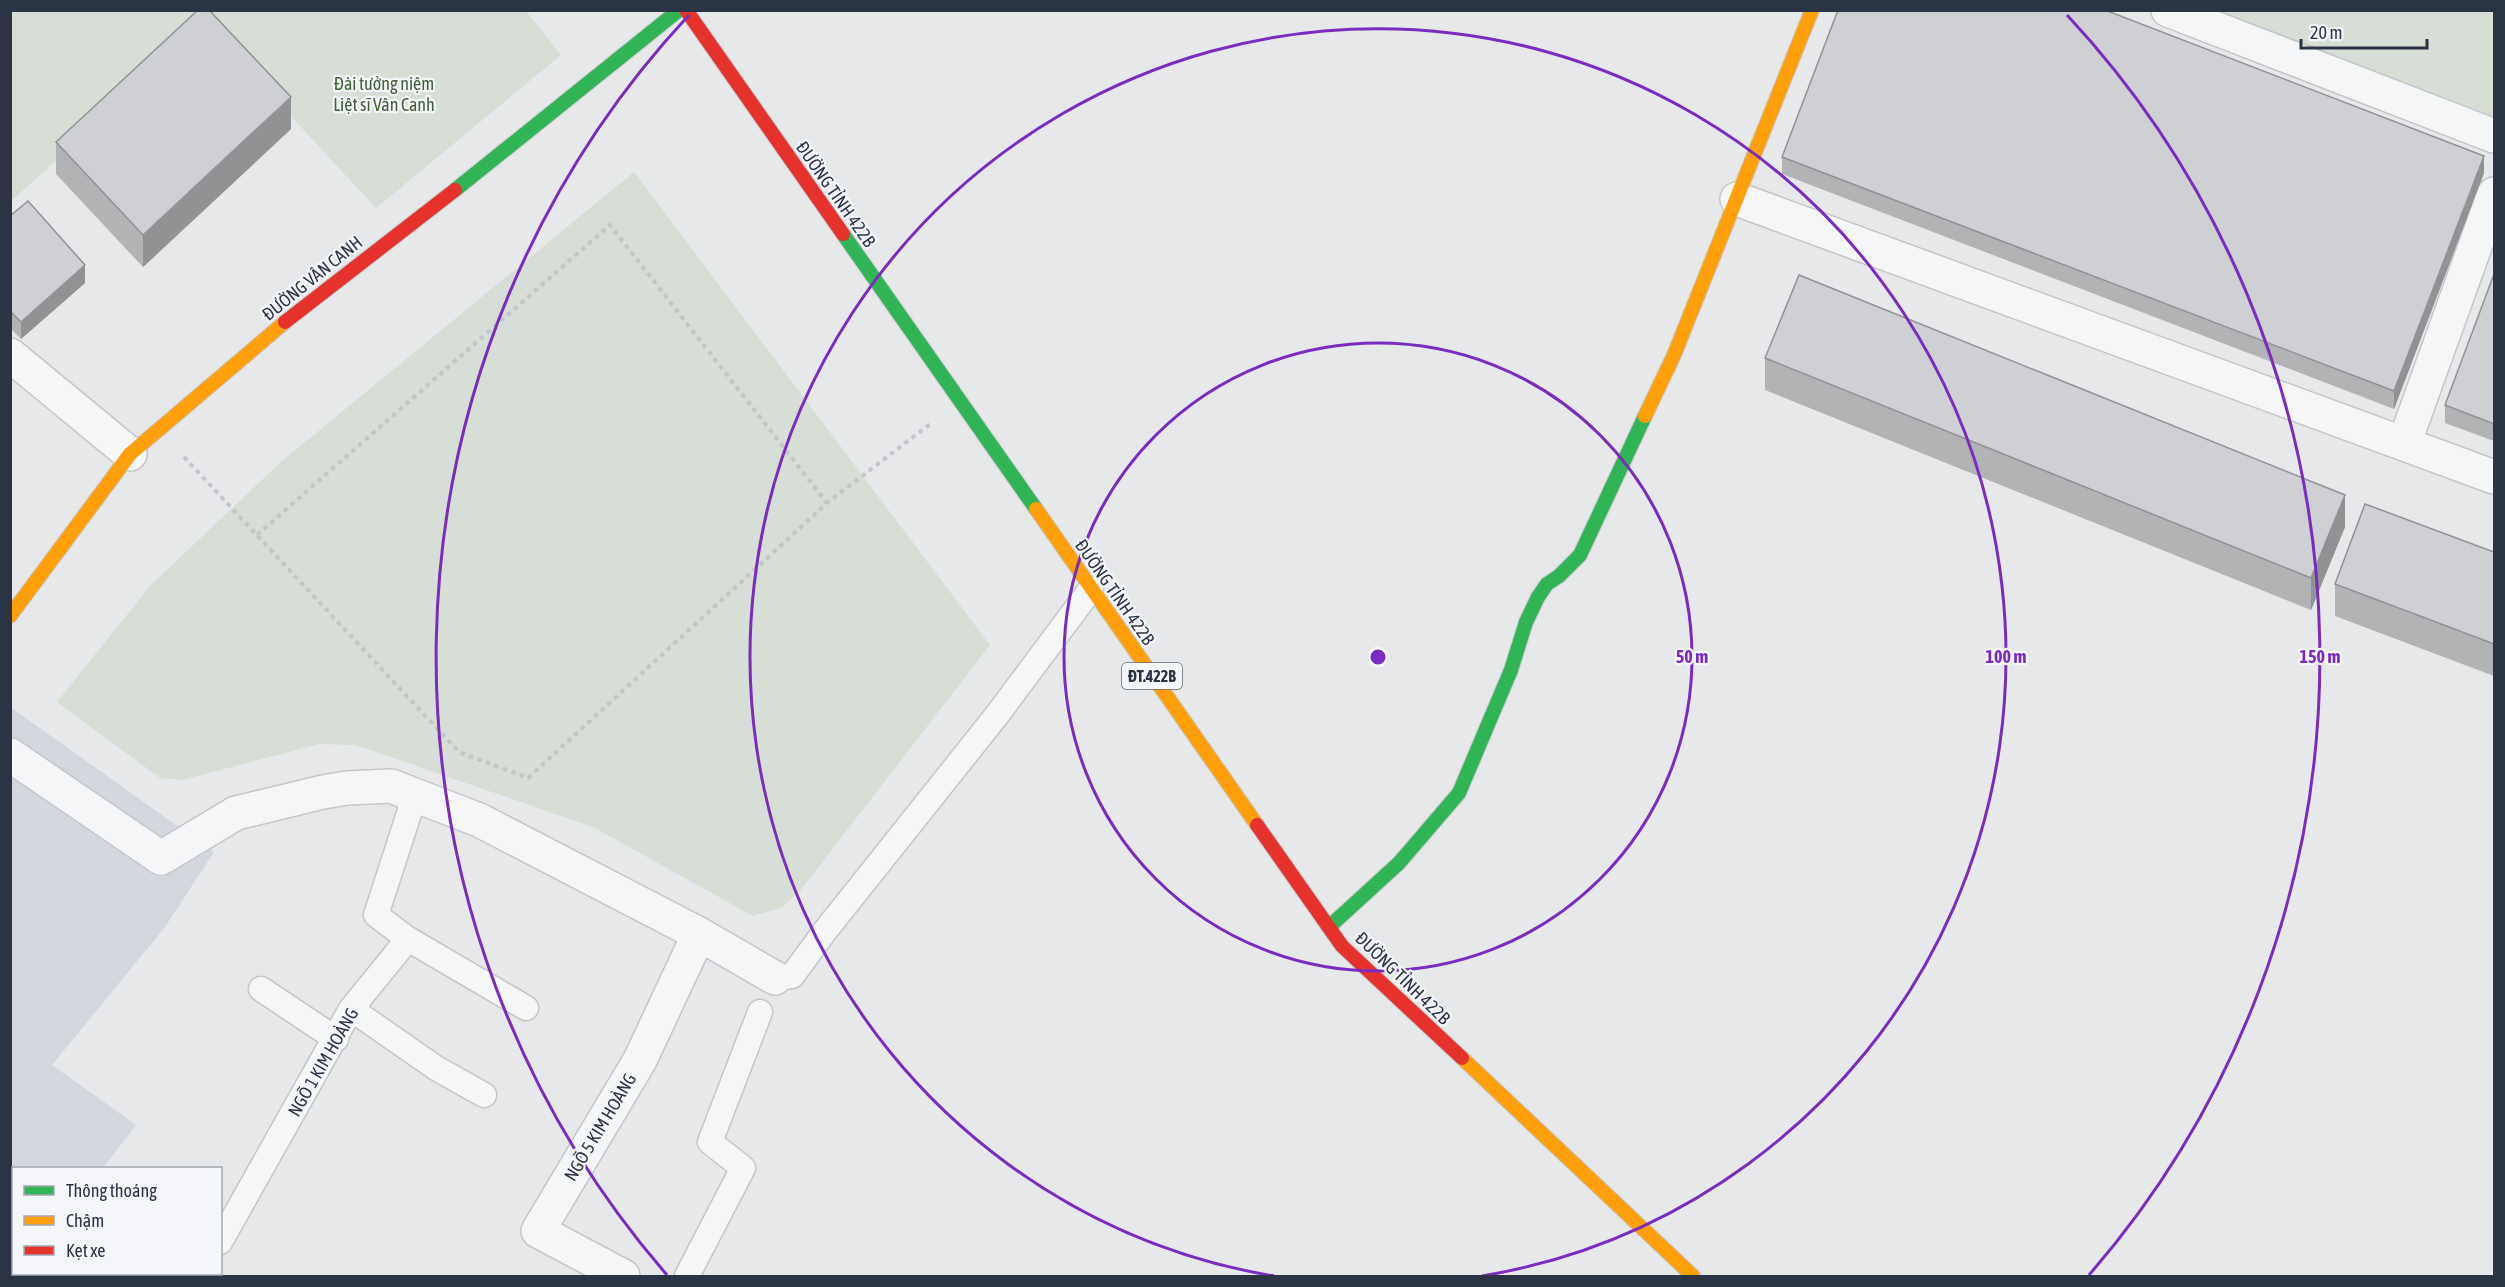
<svg xmlns="http://www.w3.org/2000/svg" width="2505" height="1287" font-family="'Asap Condensed',sans-serif">
<style>
.built{fill:#d4d7dd}
.green{fill:#d6ded6}
.lines{fill:none;stroke-linecap:round;stroke-linejoin:round}
.lane-casing{stroke:#c4c6c8;stroke-width:27}
.street-casing{stroke:#c4c6c8;stroke-width:36}
.fast-casing{stroke:#c4c6c8;stroke-width:16}
.slow-casing{stroke:#c4c6c8;stroke-width:16}
.jam-casing{stroke:#c4c6c8;stroke-width:16}
.path{stroke:#c5c6ca;stroke-width:4;stroke-dasharray:4.5 4.5;stroke-linecap:butt}
.lane{stroke:#f5f6f7;stroke-width:24}
.street{stroke:#f5f6f7;stroke-width:33}
.fast{stroke:#30b455;stroke-width:14}
.slow{stroke:#ff9f0a;stroke-width:14}
.jam{stroke:#e5322d;stroke-width:14}
.wall{fill:#b1b3b5}
.shaded-wall{fill:#909294}
.building{fill:#ced0d3;stroke:#909294;stroke-width:1.5}
.ring{fill:none;stroke:#7b2cbf;stroke-width:3}
.labels{text-anchor:middle;dominant-baseline:central;stroke-width:4.5;stroke-linejoin:round;paint-order:stroke}
.shield{fill:#f4f6f9;stroke:#676e7b;stroke-width:1.5}
.shield-label{font-size:16px;font-weight:bold;fill:#2b3445}
.park-label{font-size:18px;fill:#3f6138;stroke:#f4f6f9}
.street-label{font-size:18px;fill:#2b3445;stroke:#f4f6f9}
.centre{fill:#7b2cbf;stroke:#f4f6f9;stroke-width:3}
.ring-label{font-size:18px;text-anchor:middle;font-weight:bold;fill:#7b2cbf;stroke:#f4f6f9;stroke-width:4.5;stroke-linejoin:round;paint-order:stroke}
</style>
<rect width="100%" height="100%" fill="#e6e8ea"/>
<path class="built" d="M10,707L214,852L165,927L52,1065L136,1125L103,1168H14V1274H21L19,1276H10Z"/>
<path class="green" d="M2194,10L2494,11V136Z
M11,11H526L561,55L376,208L207,26L11,201Z
M634,172L990,645L800,891L782,907L753,916L593,827L356,745L319,744L182,780L160,778L57,702L150,586L282,461Z"/>
<g class="lines">
<defs>
<path id="lane" d="M415,795L376,915L408,939L526,1008
M775,978L792,976L825,931L997,715L1091,589
M261,989L336,1039
M351,1009L436,1068L484,1095
M220,1242L351,1009L408,939
M200,1276L202,1274
M687,1276L743,1168L710,1142L760,1012"/>
<path id="street" d="M2168,10L2494,136
M1737,199L2494,477
M10,355L130,454
M2404,444L2494,194
M10,755L161,858L236,813L323,792L347,788L391,786L479,820L699,934L775,978
M623,1276L538,1231L640,1060L699,934"/>
<path id="fast" d="M455,190L679,10
M843,234L1036,509
M1329,927L1399,863L1459,793L1511,670L1526,622L1538,597L1547,584L1559,576L1580,555L1645,416"/>
<path id="slow" d="M1645,416L1674,355L1812,10
M1036,509L1257,825
M10,616L130,454L285,322
M1462,1058L1693,1276"/>
<path id="jam" d="M686,10L843,234
M285,322L455,190
M1257,825L1342,946L1462,1058"/>
</defs>
<use href="#lane" class="lane-casing"/>
<use href="#street" class="street-casing"/>
<use href="#fast" class="fast-casing"/>
<use href="#slow" class="slow-casing"/>
<use href="#jam" class="jam-casing"/>
<path class="path" d="M184,457L459,752L528,778L827,503L930,424
M257,535L610,225L827,503"/>
<use href="#lane" class="lane"/>
<use href="#street" class="street"/>
<use href="#fast" class="fast"/>
<use href="#slow" class="slow"/>
<use href="#jam" class="jam"/>
</g>
<path class="wall" d="M291,129L143,267L56,174V142Z
M1782,157L2484,173L2394,409L1782,174Z
M10,216L85,283L21,339L10,328Z
M2494,274V441L2445,423V405Z
M1765,358L2345,527L2311,610L1765,390Z
M2494,552V676L2335,616V584Z"/>
<path class="shaded-wall" d="M291,97V129L143,267V235Z
M2484,156V173L2394,409V391Z
M85,265V283L21,339V322Z
M2345,495V527L2311,610V578Z"/>
<path class="building" d="M198,10H209L291,97L143,235L56,142Z
M1838,10H2105L2484,156L2394,391L1782,157Z
M28,201L85,265L21,322L10,311V216Z
M2494,274V424L2445,405Z
M1799,275L2345,495L2311,578L1765,358Z
M2365,504L2494,552V644L2335,584Z"/>
<g class="ring">
<circle cx="1378" cy="657" r="314"/>
<path d="M1274 1276A628 628 0 1 1 1482 1276"/>
<path d="M667 1275A942 942 0 0 1 689 15M2067 15A942 942 0 0 1 2089 1275"/>
</g>
<g class="labels">
<rect class="shield" x="1122" y="663" width="60" height="26" rx="4.5"/>
<g class="shield-label">
<text x="1152" y="676">ĐT.422B</text>
</g>
<g class="park-label">
<text x="384" y="83">Đài tưởng niệm<tspan x="384" dy="21">Liệt sĩ Vân Canh</tspan></text>
</g>
<g class="street-label">
<text transform="translate(836 194) rotate(55)">ĐƯỜNG TỈNH 422B</text>
<text transform="translate(312 278) rotate(-39)">ĐƯỜNG VÂN CANH</text>
<text transform="translate(1115 592) rotate(55)">ĐƯỜNG TỈNH 422B</text>
<text transform="translate(1403 978) rotate(44)">ĐƯỜNG TỈNH 422B</text>
<text transform="translate(323 1062) rotate(-60)">NGÕ 1 KIM HOÀNG</text>
<text transform="translate(600 1127) rotate(-59)">NGÕ 5 KIM HOÀNG</text>
</g>
</g>
<circle cx="1378" cy="657" r="9" class="centre"/>
<g class="ring-label">
<text x="1692" y="663">50 m</text>
<text x="2006" y="663">100 m</text>
<text x="2320" y="663">150 m</text>
</g>
<rect width="2505" height="1287" fill="none" stroke="#2b3445" stroke-width="24"/>
<rect x="12" y="1167" width="210" height="108" fill="#f4f6f9" stroke="#a4a8b1" stroke-width="1.5"/>
<rect x="24" y="1186" width="30" height="9" fill="#30b455" stroke="#a4a8b1" stroke-width="1.5"/>
<text x="66" y="1197" font-size="18" fill="#2b3445">Thông thoáng</text>
<rect x="24" y="1216" width="30" height="9" fill="#ff9f0a" stroke="#a4a8b1" stroke-width="1.5"/>
<text x="66" y="1227" font-size="18" fill="#2b3445">Chậm</text>
<rect x="24" y="1246" width="30" height="9" fill="#e5322d" stroke="#a4a8b1" stroke-width="1.5"/>
<text x="66" y="1257" font-size="18" fill="#2b3445">Kẹt xe</text>
<path d="M2301 39v9h126v-9" fill="none" stroke="#2b3445" stroke-width="3"/>
<text x="2310" y="39" font-size="18" fill="#2b3445" stroke="#f4f6f9" stroke-width="4.5" paint-order="stroke">20 m</text>
</svg>
